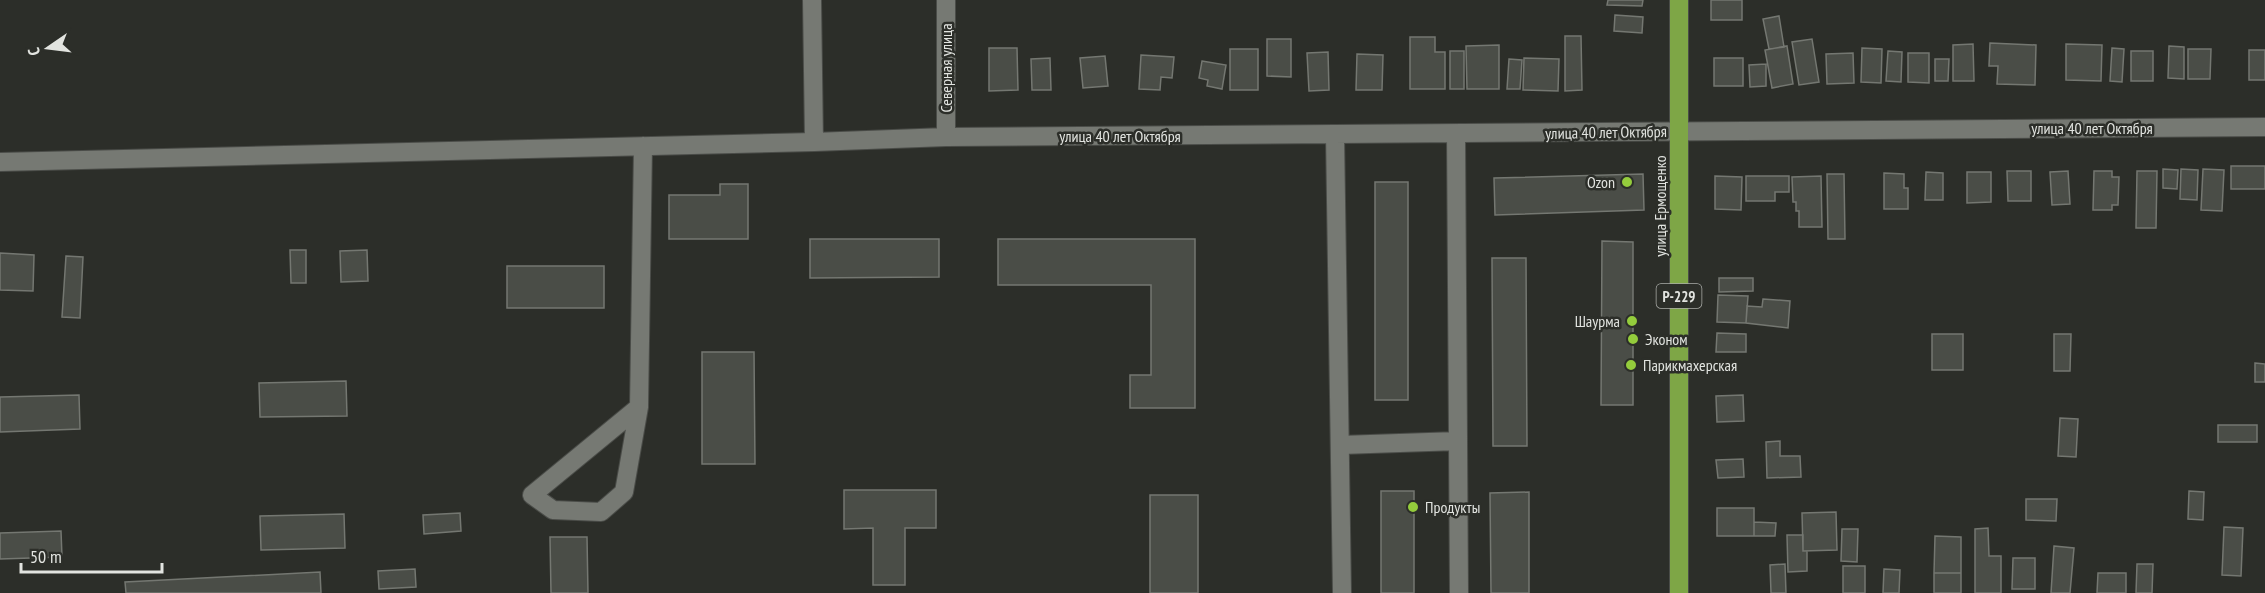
<svg xmlns="http://www.w3.org/2000/svg" width="2265" height="593" font-family="'PT Sans Narrow',sans-serif">
<style>
.building{fill:#4a4d47;stroke:#747771;stroke-width:1.5}
.lines{fill:none;stroke-linecap:round;stroke-linejoin:round}
.minor-casing{stroke:#4a4c48;stroke-width:20}
.highway-casing{stroke:#4a4c48;stroke-width:20}
.minor{stroke:#767973;stroke-width:18}
.highway{stroke:#7ea646;stroke-width:18}
.poi-dot{fill:#94cc3c;stroke:#2c2e29;stroke-width:2}
.labels{text-anchor:middle;dominant-baseline:central;stroke-width:5;stroke-linejoin:round;paint-order:stroke}
.shield{fill:#2c2e29;stroke:#abada9;stroke-width:1.5}
.shield-label{font-size:15px;font-weight:bold;fill:#e2e4e0}
.street-label{font-size:16px;fill:#e2e4e0;stroke:#2c2e29}
.poi-label{font-size:16px;fill:#e2e4e0;stroke:#2c2e29;text-anchor:start}
</style>
<rect width="100%" height="100%" fill="#2c2e29"/>
<path class="building" d="M1608,0H1643L1642,6L1607,5Z
M1711,0H1742V20H1711Z
M1615,15L1643,17L1642,33L1614,31Z
M1779,16L1784,47L1769,49L1763,19Z
M1565,36H1581L1582,90L1565,91Z
M1410,37H1435V52H1445V89H1410Z
M1267,39H1291V77L1267,76Z
M1812,39L1819,82L1799,85L1792,42Z
M1990,43L2036,45L2035,85L1997,84L1998,66H1989Z
M1973,44L1974,81H1953V45Z
M2066,44L2102,45L2101,81L2066,80Z
M1499,45V89H1467L1466,46Z
M1787,46L1793,84L1772,88L1765,50Z
M2169,46L2184,47V79L2168,78Z
M989,48H1017L1018,90L989,91Z
M1862,48L1882,49L1881,83L1861,82Z
M2112,48L2124,49L2122,82L2110,81Z
M1230,49H1258V90H1230Z
M2188,49H2211L2210,79H2188Z
M2249,50H2265V80H2249Z
M1450,51H1464V89H1450Z
M1888,51L1902,52L1901,82L1886,81Z
M2131,51H2153V81H2131Z
M1328,52L1329,90L1309,91L1307,53Z
M1853,53L1854,83L1827,84L1826,54Z
M1908,53H1929V83L1908,82Z
M1357,54L1383,55L1382,90H1356Z
M1141,55L1174,57L1172,78L1161,77L1160,90L1139,89Z
M1105,56L1108,86L1083,88L1080,58Z
M1050,58L1051,90H1032L1031,59Z
M1524,58L1559,59L1558,91L1523,90Z
M1714,58H1743V86H1714Z
M1509,59L1522,60L1520,89H1507Z
M1935,59H1949L1948,81H1935Z
M1202,61L1226,65L1222,89L1207,86L1208,80L1199,78Z
M1766,64V86L1750,87L1749,65Z
M2231,166H2265V189H2231Z
M2163,169L2178,170L2177,189L2163,188Z
M2181,169L2198,170L2197,200L2180,199Z
M2203,169L2224,170L2222,211L2201,210Z
M2007,171H2031V201H2008Z
M2068,171L2070,204L2052,205L2050,172Z
M2094,171H2112V177H2119L2118,205H2112V210H2093Z
M2137,171H2157L2156,228H2136Z
M1926,172L1943,173V200H1925Z
M1967,172H1991V202L1967,203Z
M1884,173L1904,174V188H1908V209H1884Z
M1643,174L1644,210L1495,215L1494,178Z
M1827,174H1844L1845,239H1828Z
M1715,176L1742,177L1741,210L1715,209Z
M1746,176H1789V192H1775V201H1746Z
M1821,176L1822,227H1799V211H1796V202H1793L1792,177Z
M1375,182H1408V400H1375Z
M720,184H748V239H669V195H720Z
M810,239H939V277L810,278Z
M998,239H1195V408H1130V375H1151V285H998Z
M1602,241L1633,242V405H1601Z
M290,250H306V283H291Z
M367,250L368,281L341,282L340,251Z
M0,253L34,255L33,291L0,290Z
M66,256L83,257L80,318L62,317Z
M1492,258H1526L1527,446H1493Z
M507,266H604V308H507Z
M1719,278H1753V291L1719,292Z
M1718,295L1748,296L1746,323L1717,322Z
M1763,299L1790,301L1788,328L1746,323L1747,306L1762,307Z
M1717,333L1746,334V352H1716Z
M1932,334H1963V370H1932Z
M2054,334H2071L2070,371H2054Z
M702,352H754L755,464H702Z
M2255,363L2265,364V382H2255Z
M346,381L347,416L260,417L259,383Z
M79,395L80,429L0,432V397Z
M1743,395L1744,421L1717,422L1716,396Z
M2060,418L2078,419L2076,457L2058,456Z
M2218,425H2257V442H2218Z
M1780,441V456H1800L1801,477L1767,478L1766,442Z
M1743,459L1744,477L1718,478L1716,460Z
M844,490H936V528H905V585H873V528L844,529Z
M1381,491H1414V593H1381Z
M2189,491L2204,492L2203,520L2188,519Z
M1529,492V593H1491L1490,493Z
M1150,495H1198V593H1150Z
M2026,499H2057L2056,521L2026,520Z
M1717,508H1754V536H1717Z
M1836,512L1837,550L1803,551L1802,513Z
M460,513L461,531L424,534L423,515Z
M344,514L345,548L261,550L260,516Z
M1754,522L1776,523L1775,536H1754Z
M2224,527L2243,528L2241,576L2222,575Z
M1988,528L1989,556H2001V593H1975V529Z
M1842,529H1858L1857,562L1841,561Z
M61,531L62,557L0,559V533Z
M1787,535H1803V551H1807V571L1788,572Z
M1935,536L1961,537V573H1934Z
M550,537H587L588,593H551Z
M2054,546L2074,548L2070,593H2051Z
M2013,558H2035V589H2012Z
M1785,564L1786,593H1771L1770,565Z
M2137,564H2153L2152,593H2136Z
M1843,566H1865V593H1843Z
M415,569L416,587L379,589L378,571Z
M1884,569L1900,570L1899,593H1883Z
M320,572L321,593H126L125,582Z
M1934,573H1961V593H1934Z
M2098,573H2126V593H2097Z"/>
<g class="lines">
<defs>
<path id="minor" d="M812,0L814,142L946,137L2265,127
M1456,134L1459,593
M1335,135L1342,593
M946,137V0
M0,162L814,142
M639,407L624,492L601,512L553,510L532,495L639,407L643,146
M1341,445L1458,441"/>
<path id="highway" d="M1679,593V0"/>
</defs>
<use href="#minor" class="minor-casing"/>
<use href="#highway" class="highway-casing"/>
<use href="#minor" class="minor"/>
<use href="#highway" class="highway"/>
</g>
<g class="poi-dot">
<circle cx="1627" cy="182" r="6"/>
<circle cx="1632" cy="321" r="6"/>
<circle cx="1633" cy="339" r="6"/>
<circle cx="1631" cy="365" r="6"/>
<circle cx="1413" cy="507" r="6"/>
</g>
<g class="labels">
<rect class="shield" x="1656.5" y="284" width="45" height="24" rx="4.5"/>
<g class="shield-label">
<text x="1679" y="296">Р-229</text>
</g>
<g class="street-label">
<text transform="translate(946 68) rotate(-90)">Северная улица</text>
<text x="2092" y="128">улица 40 лет Октября</text>
<text transform="translate(1606 132) rotate(-1)">улица 40 лет Октября</text>
<text x="1120" y="136">улица 40 лет Октября</text>
<text transform="translate(1660 206) rotate(-90)">улица Ермощенко</text>
</g>
<g class="poi-label">
<text x="1615" y="182" text-anchor="end">Ozon</text>
<text x="1620" y="321" text-anchor="end">Шаурма</text>
<text x="1645" y="339">Эконом</text>
<text x="1643" y="365">Парикмахерская</text>
<text x="1425" y="507">Продукты</text>
</g>
</g>
<g transform="translate(48 48) rotate(256)" stroke="#2c2e29" stroke-width="4.5" paint-order="stroke">
<path d="M0-4.5L10 22L0 15L-10 22Z" fill="#e2e4e0"/>
<text y="-9" font-size="16" font-weight="bold" text-anchor="middle" fill="#e2e4e0">С</text>
</g>
<path d="M21 563v9h141v-9" fill="none" stroke="#e2e4e0" stroke-width="3"/>
<text x="30" y="563" font-size="18" fill="#e2e4e0" stroke="#2c2e29" stroke-width="4.5" paint-order="stroke">50 m</text>
</svg>
